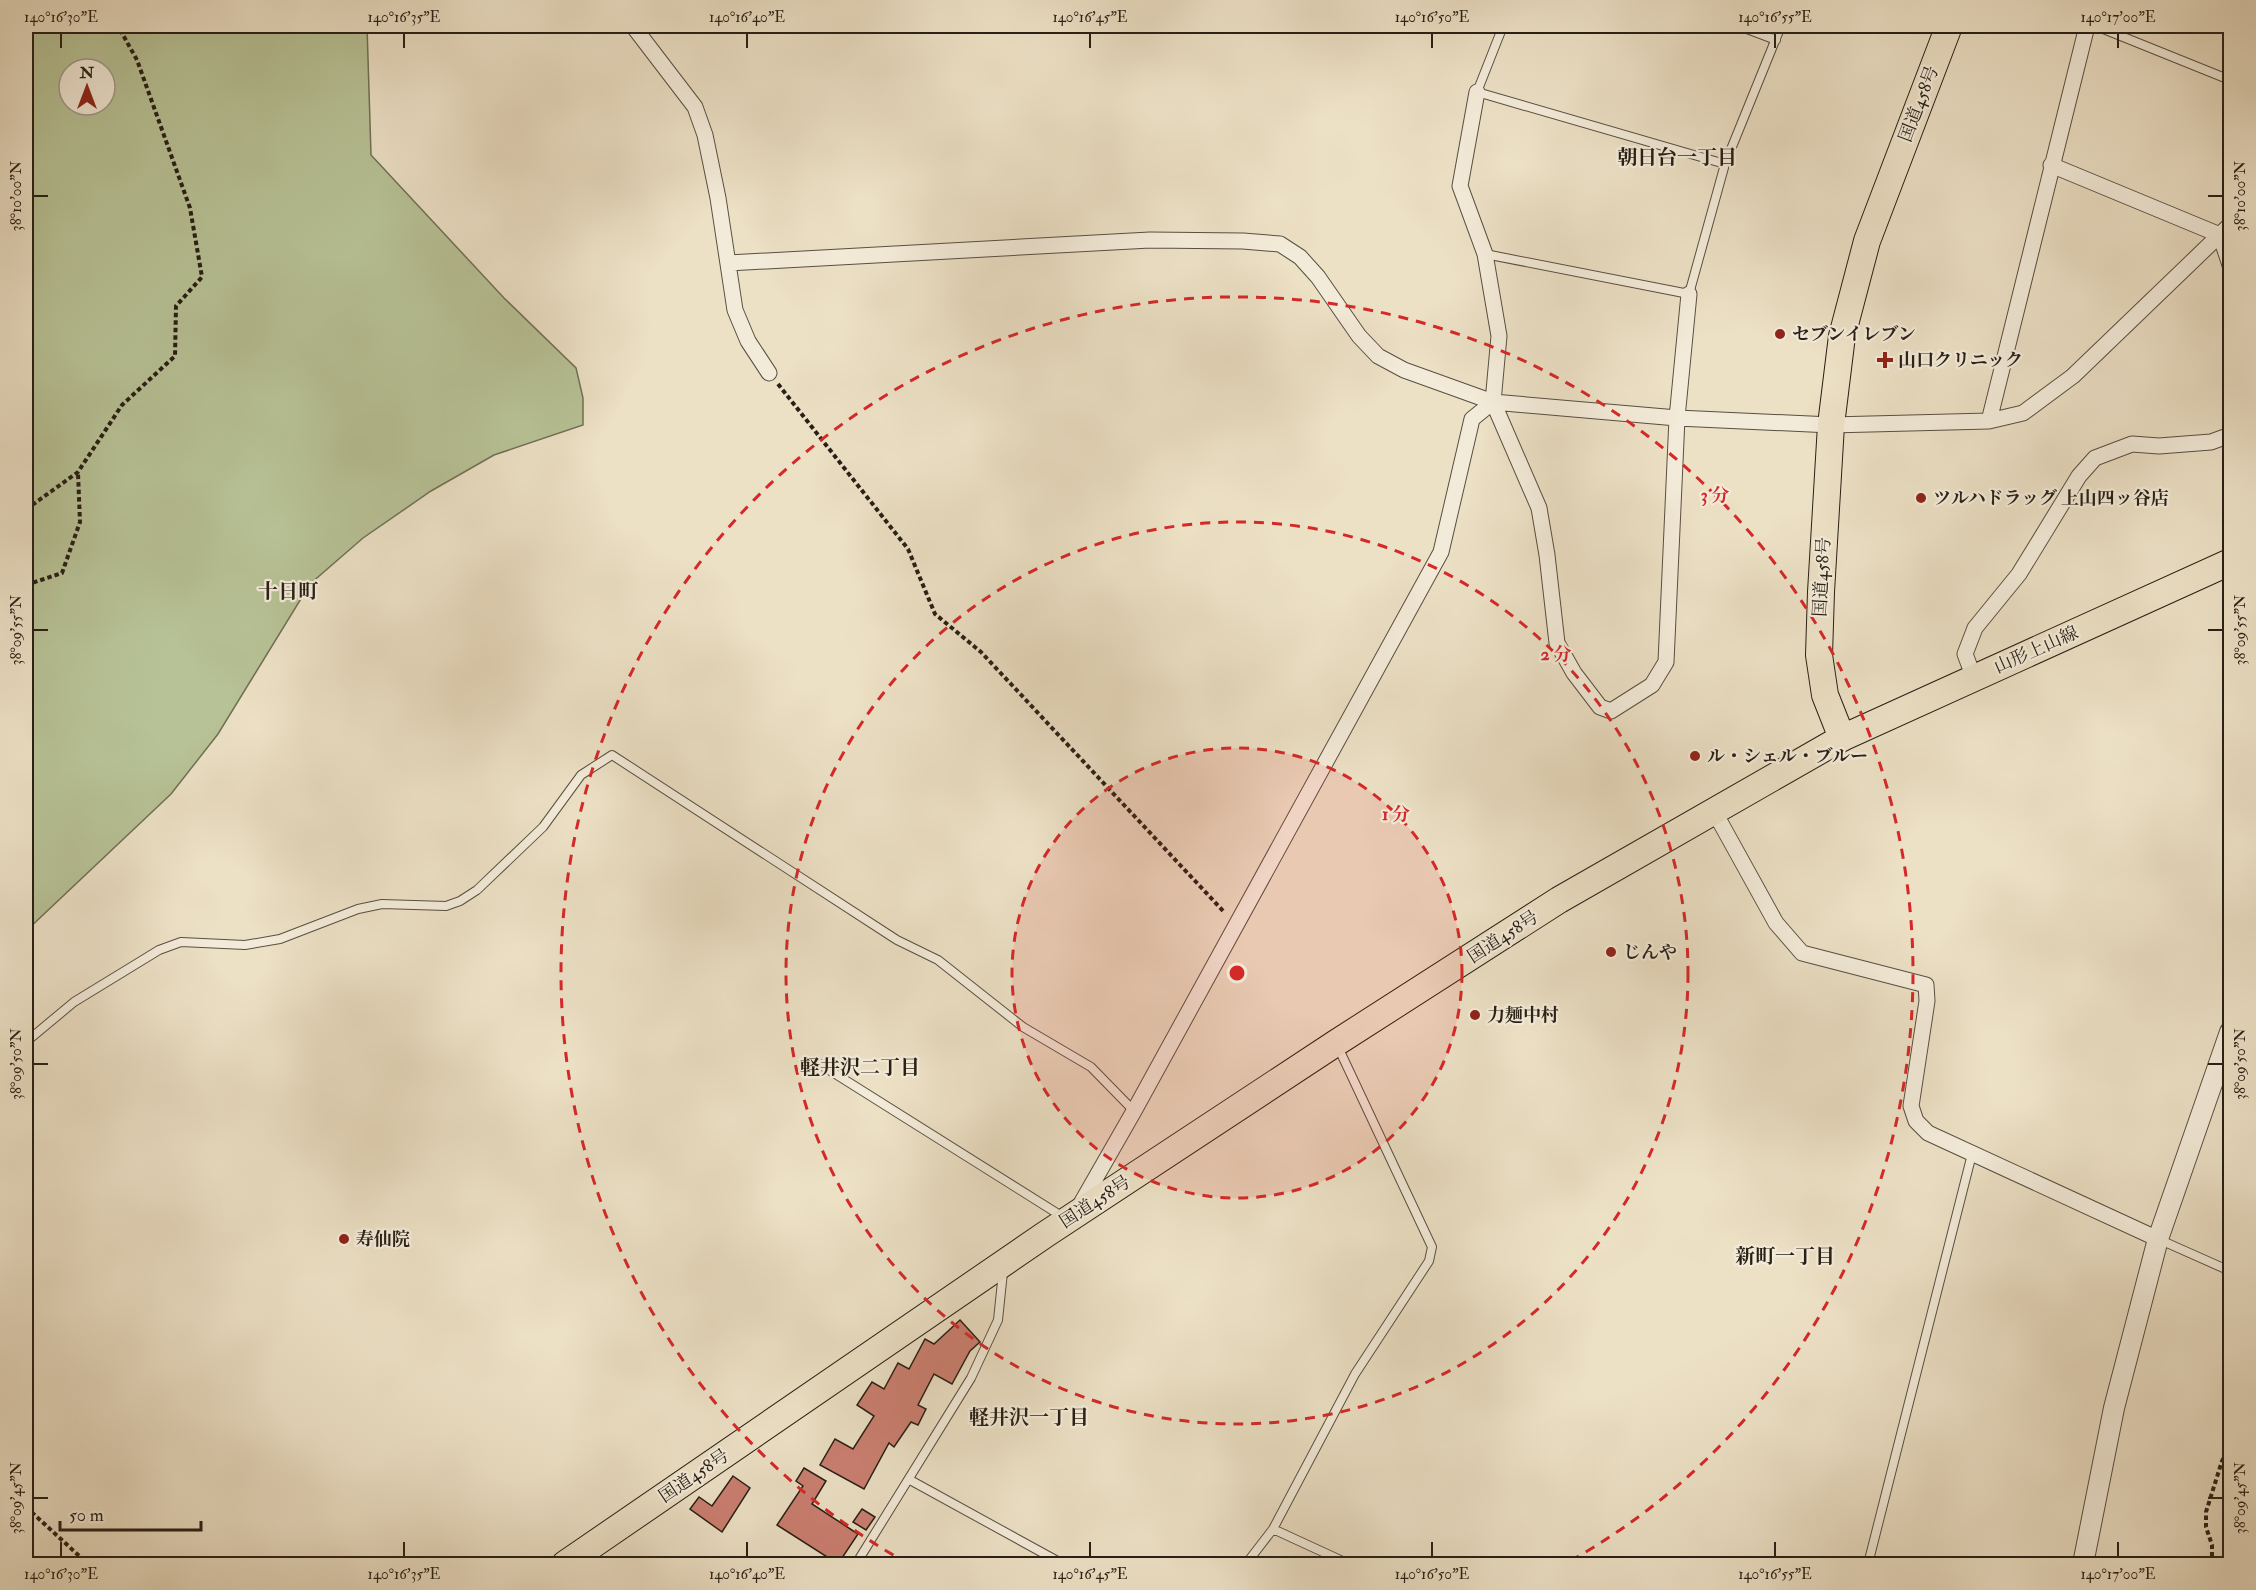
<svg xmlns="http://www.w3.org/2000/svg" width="2256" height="1590" font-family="'IM FELL Double Pica','Noto Serif JP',serif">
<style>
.green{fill:#b7c296;stroke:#6f7056;stroke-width:1.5;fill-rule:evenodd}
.building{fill:#cb7f71;stroke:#271f15;stroke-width:1.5}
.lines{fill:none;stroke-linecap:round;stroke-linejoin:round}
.service-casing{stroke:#584f41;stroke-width:10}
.minor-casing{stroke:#584f41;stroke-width:17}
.tertiary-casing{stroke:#584f41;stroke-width:22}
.primary-casing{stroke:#271f15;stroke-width:28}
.trunk-casing{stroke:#271f15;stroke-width:28}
.path{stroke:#271f15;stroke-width:4;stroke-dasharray:4.5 3;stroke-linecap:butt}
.service{stroke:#f3ebd9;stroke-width:8}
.minor{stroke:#f3ebd9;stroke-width:15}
.tertiary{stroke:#f3ebd9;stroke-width:20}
.primary{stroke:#ece0c5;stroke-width:26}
.trunk{stroke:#ece0c5;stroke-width:26}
.ticks{fill:none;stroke:#271f15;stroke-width:2}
.ring{fill:none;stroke:#d62828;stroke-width:3;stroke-dasharray:10 8}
.poi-dot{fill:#8f2418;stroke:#f3ebd9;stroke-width:2}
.labels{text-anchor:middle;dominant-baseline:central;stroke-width:4.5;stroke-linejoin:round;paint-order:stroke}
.street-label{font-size:18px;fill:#271f15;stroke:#f3ebd9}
.poi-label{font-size:18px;font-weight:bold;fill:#271f15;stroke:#f3ebd9;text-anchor:start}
.neighbourhood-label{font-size:20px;font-weight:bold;fill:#271f15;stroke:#f3ebd9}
.centre{fill:#d62828;stroke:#f3ebd9;stroke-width:3}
.ring-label{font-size:18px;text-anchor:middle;font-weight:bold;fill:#d62828;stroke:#f3ebd9;stroke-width:4.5;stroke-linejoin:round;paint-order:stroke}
.neatline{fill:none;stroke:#271f15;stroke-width:2}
.ticks-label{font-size:15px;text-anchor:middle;fill:#271f15}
</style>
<rect width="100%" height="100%" fill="#ece0c5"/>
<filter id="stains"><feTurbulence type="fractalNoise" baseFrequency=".00333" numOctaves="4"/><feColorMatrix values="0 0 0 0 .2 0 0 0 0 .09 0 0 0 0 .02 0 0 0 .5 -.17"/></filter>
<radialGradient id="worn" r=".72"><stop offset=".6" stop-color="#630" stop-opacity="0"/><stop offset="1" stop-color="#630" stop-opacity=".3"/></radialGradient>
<path class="green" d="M26,26H367L371,155L504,298L576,368L583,398V425L494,455L431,491L363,538L310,584L218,734L171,794L26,931ZM69,69H105V105H69Z"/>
<path class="building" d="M960,1320L980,1342L970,1351L952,1384L934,1374L918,1405L926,1409L918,1425L911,1422L894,1447L889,1443L864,1489L820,1465L835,1439L853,1449L874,1416L857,1405L872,1382L884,1389L898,1363L909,1369L925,1339L934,1344Z
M804,1468L826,1481L812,1504L858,1534L838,1564L777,1525L803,1486L796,1481Z
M733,1476L750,1488L722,1532L690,1509L699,1497L712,1506Z
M862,1509L875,1517L866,1530L853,1522Z"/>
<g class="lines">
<defs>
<path id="service" d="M1503,26L1477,92L1725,164
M1739,26L1776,40
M2096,26L2230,80
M1485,254L1689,294L1725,164L1781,26
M26,1042L74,1002L159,950L181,942L245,945L280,939L358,909L382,904L446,906L460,901L477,890L543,827L581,775L612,755L897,940L938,960L1023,1027L1091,1067L1134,1111
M818,1063L1063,1217
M2158,1239L2230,1271
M910,1480L1063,1564
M1273,1529L1349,1564
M856,1564L971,1378L998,1320L1003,1272
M1246,1564L1273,1529L1355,1374L1429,1261L1432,1247L1338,1047
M1868,1564L1972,1154"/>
<path id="minor" d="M633,26L695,107L705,135L718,198L735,310L748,341L769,373
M1477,92L1460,186L1485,254L1499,336L1493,402L1539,508L1547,555L1557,643L1574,673L1600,707L1611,711L1652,685L1666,662L1677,418L1689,294
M2051,165L2220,235L2230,265
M728,263L1150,240L1243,241L1280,244L1300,257L1318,277L1359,336L1378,356L1404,370L1493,402L1677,418L1831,425L1989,421L2023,413L2073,376L2230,225
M1989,421L2087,26
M1974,678L1965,654L1975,628L2019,574L2079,476L2095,458L2132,444L2159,446L2211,442L2230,435
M1714,811L1776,923L1802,953L1926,985L1927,1001L1911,1106L1916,1121L1928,1133L2158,1239
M1079,1207L1134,1111L1441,552L1472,419L1493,402"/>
<path id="tertiary" d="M2083,1564L2114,1408L2158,1239L2230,1032"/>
<path id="primary" d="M1842,738L2230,562"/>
<path id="trunk" d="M565,1564L1046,1234L1336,1043L1559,900L1842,738L1825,695L1819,655L1821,592L1831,425L1842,336L1867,241L1949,26"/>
</defs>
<use href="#service" class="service-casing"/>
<use href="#minor" class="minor-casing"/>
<use href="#tertiary" class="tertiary-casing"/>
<use href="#primary" class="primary-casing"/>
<use href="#trunk" class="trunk-casing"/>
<path class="path" d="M778,384L908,549L935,614L981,652L1225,913
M26,507L28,508L78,472L122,405L175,356L176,306L202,277L190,208L137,60L118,26
M26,585L62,573L80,522L78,473
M26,1507L88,1564
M2212,1564V1545L2206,1527V1512L2222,1461L2230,1447"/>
<use href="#service" class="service"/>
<use href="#minor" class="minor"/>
<use href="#tertiary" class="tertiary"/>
<use href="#primary" class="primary"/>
<use href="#trunk" class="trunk"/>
</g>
<path class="ticks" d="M61,33V48M404,33V48M747,33V48M1090,33V48M1432,33V48M1775,33V48M2118,33V48M33,196H48M2208,196H2223M33,630H48M2208,630H2223M33,1064H48M2208,1064H2223M33,1498H48M2208,1498H2223M61,1542V1557M404,1542V1557M747,1542V1557M1090,1542V1557M1432,1542V1557M1775,1542V1557M2118,1542V1557"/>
<circle cx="1237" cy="973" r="225" fill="#d62828" fill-opacity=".12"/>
<g class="ring">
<circle cx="1237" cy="973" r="225"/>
<circle cx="1237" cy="973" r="451"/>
<path d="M909 1564A676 676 0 1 1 1565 1564"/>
</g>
<g class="poi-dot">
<circle cx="1780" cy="334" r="6"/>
<path d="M1882 351h6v6h6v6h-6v6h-6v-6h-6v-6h6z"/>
<circle cx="1921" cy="498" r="6"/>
<circle cx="1695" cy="756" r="6"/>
<circle cx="1611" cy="952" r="6"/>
<circle cx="1475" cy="1015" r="6"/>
<circle cx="344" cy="1239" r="6"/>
</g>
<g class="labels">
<g class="street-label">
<text transform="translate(1919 104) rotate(-69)">国道458号</text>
<text transform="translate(1822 577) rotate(-87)">国道458号</text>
<text transform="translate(2036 650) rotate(-24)">山形上山線</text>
<text transform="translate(1503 937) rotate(-33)">国道458号</text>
<text transform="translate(1095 1202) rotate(-33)">国道458号</text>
<text transform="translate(694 1476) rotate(-34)">国道458号</text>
</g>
<g class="poi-label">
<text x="1792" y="334">セブンイレブン</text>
<text x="1898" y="360">山口クリニック</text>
<text x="1933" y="498">ツルハドラッグ 上山四ッ谷店</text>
<text x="1707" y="756">ル・シェル・ブルー</text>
<text x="1623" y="952">じんや</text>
<text x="1487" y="1015">力麺中村</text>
<text x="356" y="1239">寿仙院</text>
</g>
<g class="neighbourhood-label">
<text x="1677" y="157">朝日台一丁目</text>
<text x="288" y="591">十日町</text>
<text x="860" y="1067">軽井沢二丁目</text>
<text x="1785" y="1256">新町一丁目</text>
<text x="1029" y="1417">軽井沢一丁目</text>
</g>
</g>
<circle cx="1237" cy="973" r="9" class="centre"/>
<g class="ring-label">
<text x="1715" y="501">3 分</text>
<text x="1556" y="660">2 分</text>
<text x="1396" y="820">1 分</text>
</g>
<rect width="2256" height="1590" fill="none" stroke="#ece0c5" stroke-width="66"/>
<g transform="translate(87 87)"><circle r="28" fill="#f3ebd9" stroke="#a1998b" stroke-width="1.5"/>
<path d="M0-4.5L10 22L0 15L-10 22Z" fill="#8f2418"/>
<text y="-9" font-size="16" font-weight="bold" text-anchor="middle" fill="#271f15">N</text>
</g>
<path d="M60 1521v9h141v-9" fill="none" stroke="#271f15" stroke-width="3"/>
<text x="69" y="1521" font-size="18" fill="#271f15" stroke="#f3ebd9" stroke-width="4.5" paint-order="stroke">50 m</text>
<rect x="33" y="33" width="2190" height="1524" class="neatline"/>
<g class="ticks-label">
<text x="61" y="22">140°16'30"E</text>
<text x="404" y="22">140°16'35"E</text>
<text x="747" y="22">140°16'40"E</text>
<text x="1090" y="22">140°16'45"E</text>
<text x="1432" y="22">140°16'50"E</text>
<text x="1775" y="22">140°16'55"E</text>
<text x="2118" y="22">140°17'00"E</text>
<text transform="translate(16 196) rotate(-90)" y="5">38°10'00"N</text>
<text transform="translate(2240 196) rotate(-90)" y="5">38°10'00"N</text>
<text transform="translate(16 630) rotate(-90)" y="5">38°09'55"N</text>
<text transform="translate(2240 630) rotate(-90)" y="5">38°09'55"N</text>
<text transform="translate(16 1064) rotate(-90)" y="5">38°09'50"N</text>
<text transform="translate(2240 1064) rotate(-90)" y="5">38°09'50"N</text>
<text transform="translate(16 1498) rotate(-90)" y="5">38°09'45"N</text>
<text transform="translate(2240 1498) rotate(-90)" y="5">38°09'45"N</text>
<text x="61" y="1579">140°16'30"E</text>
<text x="404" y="1579">140°16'35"E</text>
<text x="747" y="1579">140°16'40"E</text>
<text x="1090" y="1579">140°16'45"E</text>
<text x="1432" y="1579">140°16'50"E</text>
<text x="1775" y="1579">140°16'55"E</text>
<text x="2118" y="1579">140°17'00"E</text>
</g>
<rect width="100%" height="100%" filter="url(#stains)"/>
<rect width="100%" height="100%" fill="url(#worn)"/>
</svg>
